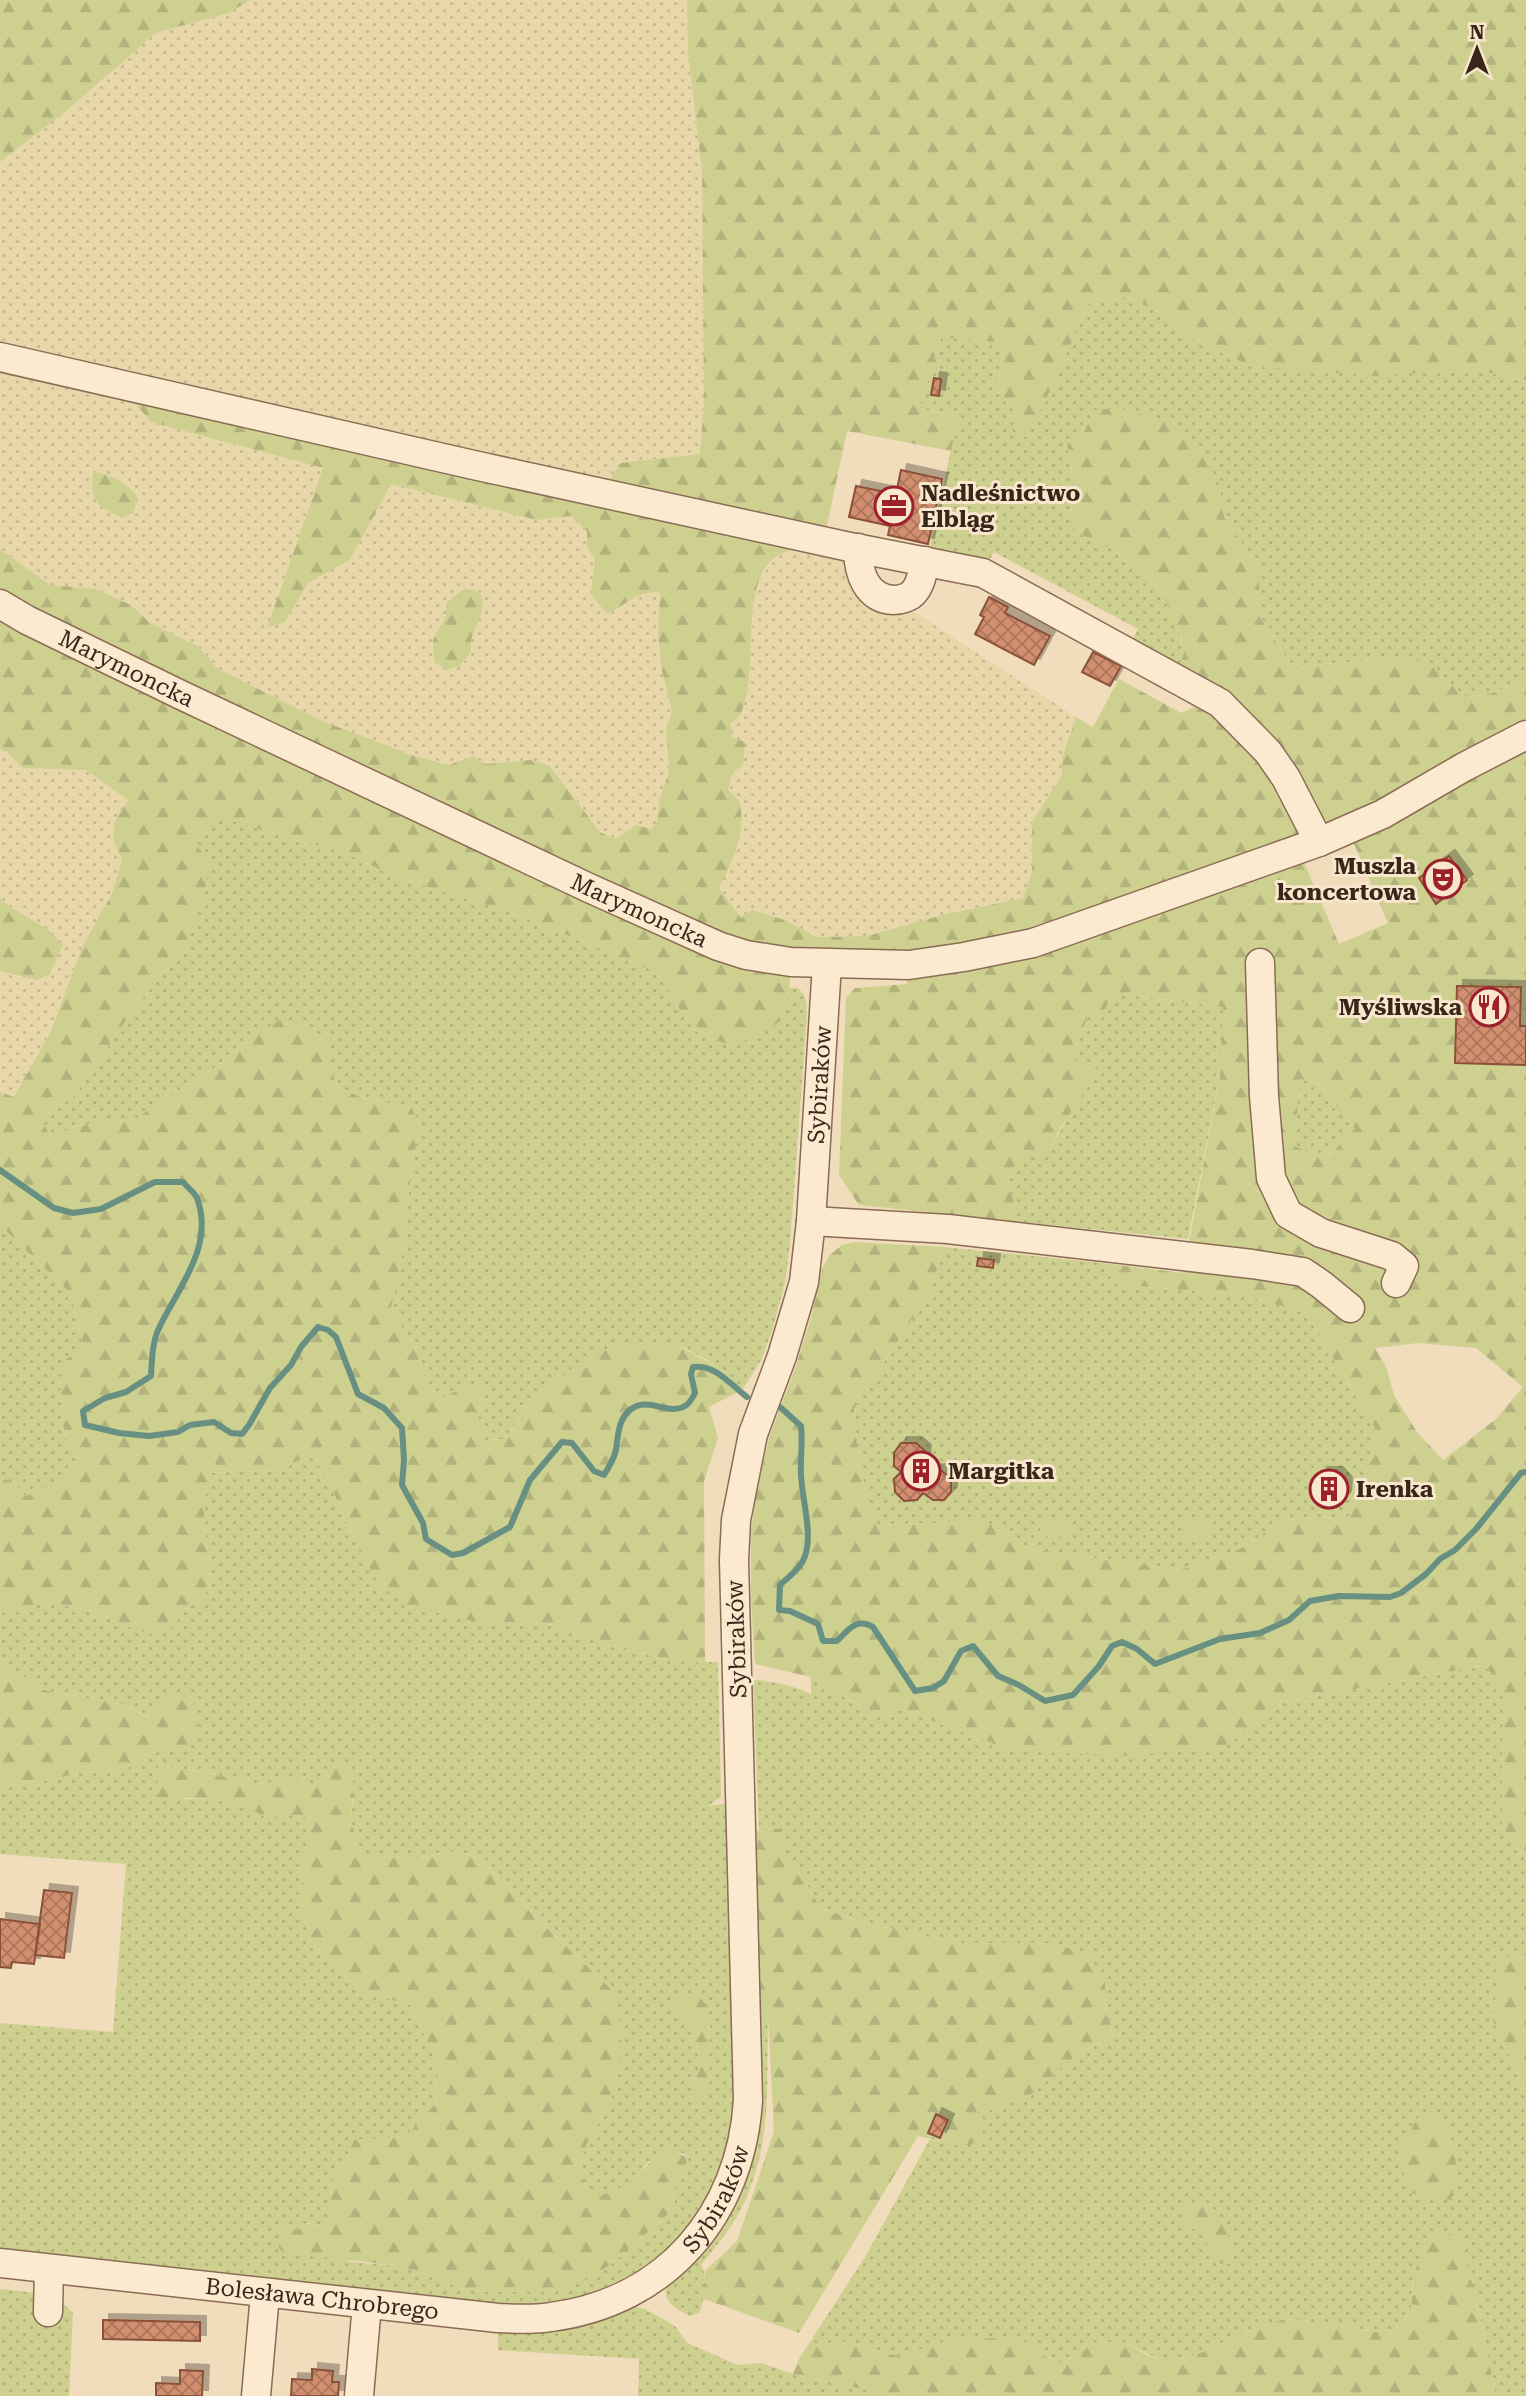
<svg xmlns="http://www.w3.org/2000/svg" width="1526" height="2396" font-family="'Roboto Serif',serif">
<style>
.farmland{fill:url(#farmland-dots)}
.grass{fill:url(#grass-dots);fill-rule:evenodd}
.forest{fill:url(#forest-firs);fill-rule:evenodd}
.pitch{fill:#ced090}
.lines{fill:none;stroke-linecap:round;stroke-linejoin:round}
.stream{stroke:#679082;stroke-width:6}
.building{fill:url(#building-cross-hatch);stroke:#8b5138;stroke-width:2;filter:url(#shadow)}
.minor-casing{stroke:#8a6c54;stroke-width:31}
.minor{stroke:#fbead0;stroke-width:28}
.labels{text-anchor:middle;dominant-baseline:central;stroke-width:6;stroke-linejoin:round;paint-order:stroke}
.poi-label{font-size:23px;font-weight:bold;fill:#38261a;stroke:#f8e7cc;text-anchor:start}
.street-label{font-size:23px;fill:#38261a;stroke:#f8e7cc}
</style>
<defs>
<pattern id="farmland-dots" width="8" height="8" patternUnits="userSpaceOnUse" patternTransform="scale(1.75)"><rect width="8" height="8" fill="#e7d7a9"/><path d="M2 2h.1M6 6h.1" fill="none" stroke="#c7b891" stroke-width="1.8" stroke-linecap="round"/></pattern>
<pattern id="grass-dots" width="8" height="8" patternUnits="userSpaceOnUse" patternTransform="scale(1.75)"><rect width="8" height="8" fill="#ced090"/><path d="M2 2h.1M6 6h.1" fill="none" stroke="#b2b27c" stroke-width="1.8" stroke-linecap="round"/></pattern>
<pattern id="forest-firs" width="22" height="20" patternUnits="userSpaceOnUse" patternTransform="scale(1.75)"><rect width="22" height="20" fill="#ced090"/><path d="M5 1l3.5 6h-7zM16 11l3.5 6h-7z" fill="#b2b27c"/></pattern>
<pattern id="building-cross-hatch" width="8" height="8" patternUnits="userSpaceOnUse" patternTransform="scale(1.75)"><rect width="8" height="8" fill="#d28e6f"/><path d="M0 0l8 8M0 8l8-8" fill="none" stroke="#ab745a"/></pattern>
<filter id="shadow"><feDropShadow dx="6" dy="-6" stdDeviation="0" flood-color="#0004"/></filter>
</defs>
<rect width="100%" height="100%" fill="#f1dcbc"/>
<path class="farmland" d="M250,0H687L688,53L702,171L704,401L700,454L621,463L601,492L151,422L323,468L267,628L285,622L308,583L350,560L391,484L537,520L571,516L587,531V548L595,559L591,594L621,608L632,597L643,593L660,592L658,633L662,671L672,711L666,729L669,771L659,801L657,822L650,830L636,825L616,839L600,831L550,766L531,760L486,764L473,756L450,765L411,755L320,720L217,668L198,646L150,623L131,605L96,589L50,585L0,549V162L66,111L156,33L229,13Z
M795,535L845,546L841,561L846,568L1076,717L1062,758V775L1032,822V871L1023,898L946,914L867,936L816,937L785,920L741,918L719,888L736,850L728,790L732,773L733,738L730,724L741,714L749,679L754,600L761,577L773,559L793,549Z
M0,749L7,752L23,768L86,770L128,800L113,840L122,860L112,894L83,945L51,1031L14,1098L0,1092V971L36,980L49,974L46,928L7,905L0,898Z"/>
<path class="grass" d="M1130,297L1163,314L1187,337L1251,366L1425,371L1472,369L1526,381V680L1490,694L1463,697L1429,663L1397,659L1324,664L1294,669L1259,616V568L1224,517L1220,487L1175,424L1119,408L1067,444L1073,477L1071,507L1075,532L1114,550L1156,584L1176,620L1184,653L1175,678L1126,652L1138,629L994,552L989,561L929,551L958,417L919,408L941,337L1005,343L996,388L1015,412L1076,330L1091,300Z
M217,815L284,837L344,852L393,876L518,915L657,972L683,1014L698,1033L788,999L789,988H798C807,996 807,1003 807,1014L790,1245L785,1283L772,1331L762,1359L742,1390C726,1369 703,1357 680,1346L533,1400L504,1439L485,1440L477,1424L485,1389L465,1387L439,1399L426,1381L415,1348L391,1309L404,1244L412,1160L421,1128L412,1108L360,1097L337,1086L331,1070L246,1041L223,1062L135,1119L76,1126L51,1138L41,1118L76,1094L133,1010L187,943L192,840Z
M1115,993L1224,1007L1220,1075L1188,1239L1011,1221L1014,1203L1007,1180L1017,1159L1041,1152L1051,1147L1096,1066L1074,1062L1077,1041L1088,1017L1104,1010Z
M1300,1079L1319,1084L1355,1129L1325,1159L1294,1146Z
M0,1225L71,1294L84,1349L66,1360L60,1379L64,1435L79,1459L60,1481L26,1496L13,1482L0,1478Z
M943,1247L1102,1263L1116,1284L1249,1296L1306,1313L1375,1428L1374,1450L1350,1516L1283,1520L1240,1549L1180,1570L1031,1549L985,1521L877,1525L859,1467L854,1409L931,1290Z
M311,1456L326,1475L351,1533L479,1622L546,1623L611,1646L678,1662H718L721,1797L708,1806L729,1803L739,2072L727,2165L679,2244L615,2290L540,2308L0,2254V2023L113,2032L126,1864L0,1854V1782L12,1785L40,1782L79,1773L130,1767L147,1754L187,1746L151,1718L125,1705L44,1690L10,1668L0,1658V1611L6,1612L50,1602L97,1612L124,1626L170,1629L188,1608L204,1598L211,1579L204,1518L208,1473L275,1470ZM159,1765L198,1771L259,1784L291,1779L313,1786L326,1769L353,1799L351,1822L363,1859L383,1856L414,1859L456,1851L479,1859L554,1935L612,1990L620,2060L615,2090L602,2118L587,2144L579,2169L587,2188L601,2196L614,2193L635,2178L648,2162L682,2153L689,2157L671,2198L675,2200L668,2214L621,2256L596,2275L553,2292H490L460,2288L442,2279L400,2266L350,2262L284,2227L300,2230L308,2223L318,2225L329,2222L333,2178L347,2158L354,2140L405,2137L435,2104L437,2079L434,2055L410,2005L362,1991L313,1945L303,1913L301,1873L312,1818L293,1815L266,1817L248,1807L214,1799H184ZM693,2024L710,2026L703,2100L694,2081L700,2069Z
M1485,1665L1503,1690L1502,1827L1526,1859V1953L1501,1958L1493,2020L1526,2093V2396H1496L1476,2297L1413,2280L1411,2314L1393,2330L1374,2332L1348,2326L1284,2319L1250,2331L1196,2355L1166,2363L1126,2343L1097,2342L1079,2352L1064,2364L1045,2356L1026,2342L921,2350L898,2356L841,2341L806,2348L865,2257L930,2139L963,2146L983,2130V2113L1030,2095L1075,2056L1113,2036L1105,1997V1982L1049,1943H957L862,1922L821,1909L804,1879L782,1853V1828L759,1831L753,1680C774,1681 792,1685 811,1694V1677L875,1715L903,1710L1011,1750L1224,1747L1284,1702Z
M757,2015H768C766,2082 773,2140 744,2203C734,2226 716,2246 701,2265C708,2276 705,2301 699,2313L690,2316C675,2308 660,2301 668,2281L712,2236Z
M0,2289L54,2295L73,2313L69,2396H0Z
M632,2306L645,2309L675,2326L687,2343L738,2365L761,2363L793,2374L893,2396H638L639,2359L498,2350V2332Z"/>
<path class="forest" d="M0,0H250L229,13L156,33L66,111L0,162Z
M687,0H1526V381L1472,369L1377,376L1251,366L1187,337L1163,314L1130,297L1091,300L1076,330L1058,375L1026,437L1013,432L1015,412L996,388L1005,343L941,337L919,408L958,417L951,451L847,431L826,530L795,535L793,549C787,552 778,555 773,559C739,589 760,672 741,713C739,717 734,721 730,724L733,738L745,742L743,765L732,773L728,790C731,793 737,798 739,802C748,829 731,865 719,888L741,918L752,910L785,920L816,937L867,936L946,914L1023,898L1032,871V822L1062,775V758L1076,717L1093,727L1119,679L1181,713L1212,699L1175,678L1184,653L1176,620L1156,584L1114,550L1075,532L1071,507L1073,477L1067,444L1084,432L1095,410L1119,408L1176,424L1205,453L1220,487L1224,517L1259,568V616L1294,669L1324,664L1397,659L1430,663L1463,697L1490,694L1526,680V1859L1502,1827L1503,1690L1485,1665L1284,1702L1224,1747L1121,1756L1011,1750L903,1710L875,1715L811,1677L755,1664L751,1599V1533L755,1499L769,1438L796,1366L811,1318L822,1268L830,1255L842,1245L854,1242L943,1247L931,1290L854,1409L859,1467L878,1525L985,1521L1031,1549L1180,1570L1240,1549L1283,1520L1350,1516L1374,1450L1375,1428L1306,1313L1249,1296L1116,1284L1102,1263L1183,1273L1220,1076L1223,1007L1115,993L1104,1010L1088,1017L1077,1041L1074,1061L1096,1066L1083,1094L1059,1130L1051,1147L1041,1152L1017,1160L1007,1180L1014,1203L1011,1221L859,1205L839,1175L846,998L855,988L907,984L908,965L792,962L788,999L782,1020L755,1038L727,1044L698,1033L683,1014L657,972L518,915L393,876L344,852L284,837L217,816L192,840L210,862L205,889L187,943L133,1010L76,1094L41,1118L51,1138L76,1126L135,1119L223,1062L246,1041L281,1019L303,1023L329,1041L331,1070L337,1086L360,1097L412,1108L421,1128L412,1160L404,1244L391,1309L415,1348L426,1381L439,1399L465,1387L485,1389L477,1424L485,1440L504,1439L533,1400L571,1369L604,1351L620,1346H679L720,1368L732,1377L742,1390L709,1407L718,1438L704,1481L705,1663L678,1662L611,1646L546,1623L479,1622L410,1607L379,1585L351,1533L326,1475L311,1456L275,1470L208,1473L204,1518L211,1579L204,1598L188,1608L170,1629L154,1635L124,1626L97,1612L50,1602L5,1613L0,1611V1478L13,1482L26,1496L59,1481L79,1459L64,1435L60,1379L65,1360L84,1348L71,1294L0,1225V1092L14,1097L51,1031L83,945L112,894L122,860L113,839L115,821L128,800L86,770L23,768L7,752L0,749V549L50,585L96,589L131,605L150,623L198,646L217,668L320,720L411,755L449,765L473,756L486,764L531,760L550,766L600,832L616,839L636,825L650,829L657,822L659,801L669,771L666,729L672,711L662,671L658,633L660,592C631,592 630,604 607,614L591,594L595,559L587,548V531L571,516L537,520L391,484L350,560L308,583L285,622L267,628L323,468L151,422L119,385L601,492L621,463L700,454L704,401L702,171L688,53ZM1348,830L1388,923L1339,944L1299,851ZM1300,1079L1319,1084L1355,1129L1326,1159L1294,1146ZM1418,1343L1476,1348L1523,1387L1496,1419L1443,1460L1417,1432L1394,1395L1386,1367L1375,1348Z
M93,472C110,473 129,484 138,498L133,513L122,518C97,505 90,502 93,472Z
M464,589C499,589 475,625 471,640C470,644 471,648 471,652L459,666L447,670L434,662L433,640L446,617V603Z
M0,898L7,905L46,928L63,945L49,975L36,980L0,971Z
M0,1658L10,1668L44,1690L125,1705L150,1718L169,1692L191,1698L199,1721L188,1747L147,1754L130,1767L79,1773L40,1782L12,1785L0,1782Z
M341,1760L354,1773L351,1822L363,1858L383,1856L414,1859L457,1851L479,1859L554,1935L612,1990L622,2027L620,2060L615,2090L602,2118L587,2144L579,2169L587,2188L601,2195C629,2190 643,2166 664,2150L689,2157L671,2198L675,2201L668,2214L621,2256L596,2275L575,2285L553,2292H490L460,2288L442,2279L400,2266L284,2253L279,2248L280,2235L284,2227L300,2230L302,2223L318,2225L329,2221L333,2178L347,2158L354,2140L405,2137L435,2104L437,2079L434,2055L410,2005L362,1991L313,1945L303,1913L301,1873L311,1818L293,1815L266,1818L248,1807L214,1799L157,1797L158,1765L198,1771L259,1784L292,1779L312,1786L326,1769Z
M782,1828V1853L804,1879L821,1909L862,1922L957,1943H1049L1088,1953L1105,1982V1997L1113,2036L1075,2056L1030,2095L983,2113V2130L978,2142L963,2146L918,2136L799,2333L704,2299L705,2271L737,2241L774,2132L768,2016L757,2015L751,1832Z
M1526,1953V2093L1493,2020L1501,1958Z
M694,1993L709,2007L710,2077L704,2100L690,2099L694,2081L700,2069L693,2024L671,2004L675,1994Z
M1430,2111C1460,2135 1459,2166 1451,2201L1407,2192L1400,2150L1418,2117Z
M1183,2203C1189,2203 1195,2202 1201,2203C1227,2208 1231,2242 1232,2264L1211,2263L1206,2238L1181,2221Z
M1437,2232L1459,2236L1476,2297L1496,2396H893L793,2374L799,2359L806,2348L841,2341L898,2356L950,2340L993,2338L1026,2342L1045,2356L1064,2364L1079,2352L1097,2342L1126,2343L1145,2354L1166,2363L1196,2355L1250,2331L1284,2319L1348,2326L1374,2332L1393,2330L1411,2314C1413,2280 1413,2259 1437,2232Z"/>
<path class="pitch" d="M1040,1520H1070L1069,1537H1040Z
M1183,1521H1213L1212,1538H1183Z"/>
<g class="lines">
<path class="stream" d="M0,1170L54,1208L73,1213L101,1209L155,1182H183C187,1187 194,1192 197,1198C215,1246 178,1288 159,1328C152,1343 152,1360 151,1376L126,1392L105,1398L83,1411L85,1425L119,1433L149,1436L178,1432L190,1425L214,1422L231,1433L242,1434L249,1425L270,1388L291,1365L301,1347L318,1327L328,1330L336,1337L358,1394L384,1408L402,1428L404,1460L402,1485L423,1523L426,1539L452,1555L463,1553L510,1527L530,1480L562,1442L572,1443L594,1471L604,1475C609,1467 614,1459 616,1450C618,1436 618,1419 631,1409C649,1396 668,1416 685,1406C689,1404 693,1397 695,1393L691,1374L693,1367C715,1364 730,1384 747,1397
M780,1407L801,1426C803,1443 800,1459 801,1475C802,1500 813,1533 805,1556C801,1569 789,1576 780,1585L779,1610L790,1611L818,1624L823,1641H837C848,1630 857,1617 873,1627L915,1691L933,1688L944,1681L961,1651L973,1646L998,1676L1019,1685L1045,1701L1073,1695L1099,1666L1112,1646L1122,1642L1137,1649L1155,1664L1220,1639L1260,1633L1289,1620L1310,1601L1339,1596L1390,1597L1401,1593L1426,1574L1440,1559L1455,1550L1476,1529L1521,1473L1526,1472"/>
</g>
<path class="building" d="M934,378L941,379L939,396L931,395Z
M901,470L942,479L928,544L888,535L890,526L849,517L856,486L896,494Z
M989,597L1008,607L1005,613L1050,636L1034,665L975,634L984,617L980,615Z
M1093,652L1121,666L1110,686L1082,672Z
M1449,856L1467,880L1436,904L1419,878Z
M1457,986L1521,987L1520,1026H1526V1065L1455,1063Z
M978,1258L994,1260L993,1268L977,1266Z
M901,1443H916L925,1451L924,1460L930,1471L941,1470L951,1479V1492L944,1500H933L923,1493L917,1500L904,1501L895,1492L894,1479L901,1472L894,1466V1453Z
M1323,1473H1337L1346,1483L1345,1497L1337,1506H1320L1313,1495L1314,1481Z
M44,1890L72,1893L64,1958L35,1955Z
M0,1919L40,1924L34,1964L12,1962L11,1968L0,1967Z
M936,2114L948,2120L940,2138L928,2133Z
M103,2320L200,2322V2341L103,2339Z
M312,2369L333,2371L332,2382H339L338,2396H291L292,2379L312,2380Z
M180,2370L203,2371L202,2396H156V2383L180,2384Z"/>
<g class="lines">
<defs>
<g id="minor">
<path d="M0,357L478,466L845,546L983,573L1220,703L1268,752L1286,778L1319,842"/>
<path d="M858,548C858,572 866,599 894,600C901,600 910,597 914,592C921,584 923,571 925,561"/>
<path id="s1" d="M0,604L27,620L181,695L589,888L718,946L746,955L791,962L909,965L964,957L1033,943L1319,842L1383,814L1464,767L1526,735"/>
<path d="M1260,963L1264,1096L1271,1178L1288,1214L1321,1233L1392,1256L1404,1266L1396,1283"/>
<path d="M811,1221L948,1229L1252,1264L1303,1272L1322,1285L1350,1308"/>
<path id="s2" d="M0,2263L498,2318C515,2319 533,2320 551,2317C666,2302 741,2215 748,2100L734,1560L736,1520L753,1434L782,1356L804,1282L811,1221L827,964"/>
<path d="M48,2312L49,2269"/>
<path d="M256,2396L265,2294"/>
<path d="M359,2396L367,2304"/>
</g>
</defs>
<use href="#minor" class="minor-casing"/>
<use href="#minor" class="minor"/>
</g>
<defs>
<symbol id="office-ring" viewBox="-11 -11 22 22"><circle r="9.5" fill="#f8e7cc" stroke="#9d202d" stroke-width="1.5"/><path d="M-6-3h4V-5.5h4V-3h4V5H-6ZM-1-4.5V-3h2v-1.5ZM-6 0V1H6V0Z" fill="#9d202d"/></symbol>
<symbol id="theatre-ring" viewBox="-11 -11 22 22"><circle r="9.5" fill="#f8e7cc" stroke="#9d202d" stroke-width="1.5"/><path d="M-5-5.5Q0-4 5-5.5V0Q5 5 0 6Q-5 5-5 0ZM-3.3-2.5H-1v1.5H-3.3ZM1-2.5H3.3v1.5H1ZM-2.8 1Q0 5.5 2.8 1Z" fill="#9d202d"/></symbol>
<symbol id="restaurant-ring" viewBox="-11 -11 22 22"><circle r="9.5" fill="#f8e7cc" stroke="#9d202d" stroke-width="1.5"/><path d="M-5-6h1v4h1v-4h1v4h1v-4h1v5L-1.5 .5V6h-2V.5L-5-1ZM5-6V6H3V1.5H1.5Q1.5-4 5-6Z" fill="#9d202d"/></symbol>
<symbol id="building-ring" viewBox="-11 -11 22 22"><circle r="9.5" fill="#f8e7cc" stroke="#9d202d" stroke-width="1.5"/><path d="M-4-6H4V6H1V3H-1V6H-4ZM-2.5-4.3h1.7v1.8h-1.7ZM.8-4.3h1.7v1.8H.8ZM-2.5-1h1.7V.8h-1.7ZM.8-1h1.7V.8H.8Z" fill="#9d202d"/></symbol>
</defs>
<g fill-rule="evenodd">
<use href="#office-ring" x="872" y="484" width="44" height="44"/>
<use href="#theatre-ring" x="1421" y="857" width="44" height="44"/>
<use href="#restaurant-ring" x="1467" y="985" width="44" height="44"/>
<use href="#building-ring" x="899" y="1449" width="44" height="44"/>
<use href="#building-ring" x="1307" y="1467" width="44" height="44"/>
</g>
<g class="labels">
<g class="poi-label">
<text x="921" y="493">Nadleśnictwo<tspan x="921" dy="26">Elbląg</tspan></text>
<text x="1416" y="866" text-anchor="end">Muszla<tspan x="1416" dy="26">koncertowa</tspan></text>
<text x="1462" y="1007" text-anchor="end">Myśliwska</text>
<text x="948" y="1471">Margitka</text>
<text x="1356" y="1489">Irenka</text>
</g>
<g class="street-label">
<text stroke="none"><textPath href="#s1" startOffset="142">Marymoncka</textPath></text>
<text stroke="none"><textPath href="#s1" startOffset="709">Marymoncka</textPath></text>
<text stroke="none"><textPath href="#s2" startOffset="1900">Sybiraków</textPath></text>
<text transform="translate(737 1639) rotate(-92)">Sybiraków</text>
<text stroke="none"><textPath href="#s2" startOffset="768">Sybiraków</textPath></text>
<text stroke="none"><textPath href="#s2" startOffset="324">Bolesława Chrobrego</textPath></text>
</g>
</g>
<g transform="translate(1477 49)" stroke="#f8e7cc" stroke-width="5" paint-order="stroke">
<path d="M0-5L12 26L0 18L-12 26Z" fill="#38261a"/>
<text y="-10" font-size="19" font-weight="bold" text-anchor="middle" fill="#38261a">N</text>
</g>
</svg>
